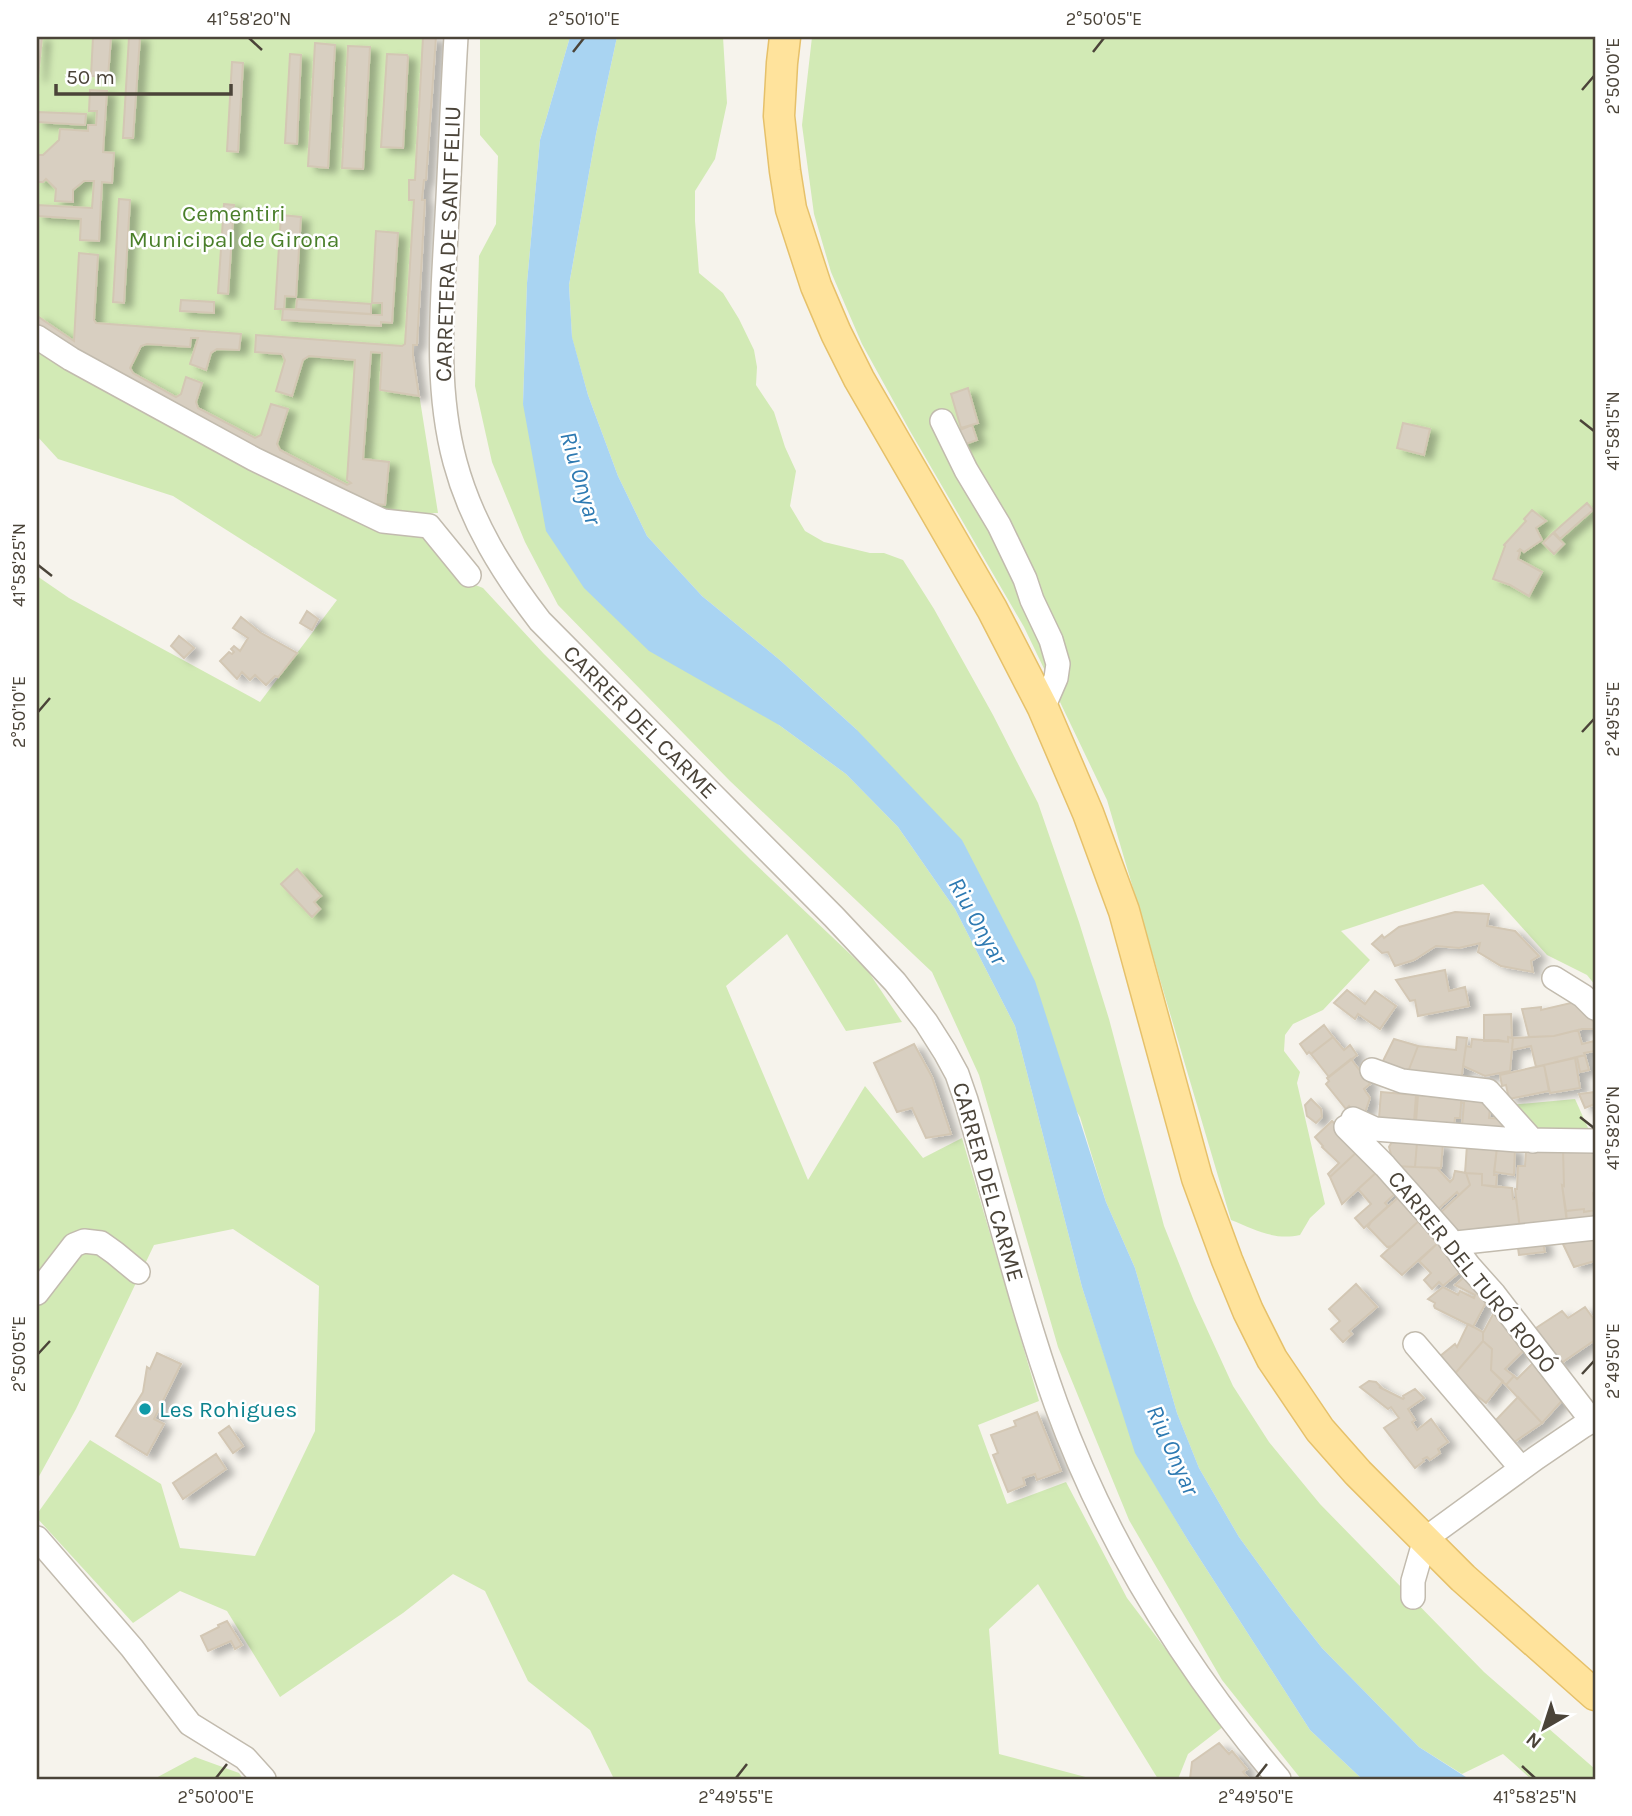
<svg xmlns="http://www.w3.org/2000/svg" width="1632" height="1816" font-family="Karla,sans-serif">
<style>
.green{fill:#d2eab5}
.water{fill:#a9d4f2}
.building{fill:#d8cfc1;stroke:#d3c7b4;stroke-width:2;filter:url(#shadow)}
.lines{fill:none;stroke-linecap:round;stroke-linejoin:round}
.minor-casing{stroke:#c2bbae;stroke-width:26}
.major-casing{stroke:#e6c16a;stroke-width:33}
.minor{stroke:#fff;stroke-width:23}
.major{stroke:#ffe39c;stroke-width:30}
.ticks{fill:none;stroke:#4b4439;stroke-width:2.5}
.culture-dot{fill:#0f9aa8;stroke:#fff;stroke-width:2.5}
.labels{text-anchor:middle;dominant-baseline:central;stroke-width:5;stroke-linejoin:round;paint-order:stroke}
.park-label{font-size:23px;fill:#4a7f2a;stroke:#fff}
.street-label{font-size:23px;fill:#4b4439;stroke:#fff}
.culture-label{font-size:23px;fill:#0d838f;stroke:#fff;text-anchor:start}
.water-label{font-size:24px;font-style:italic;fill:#2e7ab2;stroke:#fff}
.neatline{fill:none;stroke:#4b4439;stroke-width:2.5}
.ticks-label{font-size:18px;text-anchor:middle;fill:#4b4439}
</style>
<defs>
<filter id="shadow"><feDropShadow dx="8" dy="4.5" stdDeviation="3.5" flood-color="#0004"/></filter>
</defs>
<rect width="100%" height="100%" fill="#f6f3ec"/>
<path class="green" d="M37,37H436L426,180L424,181L422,198L425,200L417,345H413V356L438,513H383L37,330Z
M480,37H570L540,140L527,283L523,404L779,725L846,774L898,827L955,909L1015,1026L1082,1287L1136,1453L1189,1542L1310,1730L1362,1779H1301L1222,1680L1129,1520L1058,1347L979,1075L932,972L730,781L558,605L525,542L492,462L475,386L479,256L496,224L498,156L480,135Z
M617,37H723L727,103L715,159L695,191V221L699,273L723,293L739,319L754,350L757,367L756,385L774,412L785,447L796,471L790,506L805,531L824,542L870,553H884L903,560L934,609L993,715L1038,803L1079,922L1109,1019L1164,1226L1194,1301L1233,1386L1269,1442L1320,1504L1484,1672L1595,1769V1779H1531L1503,1754L1462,1774L1419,1747L1322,1648L1289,1606L1239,1537L1199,1468L1177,1413L1135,1268L1106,1202L1080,1117L856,729L781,661L702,596L647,536L618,476L588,395L572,338L569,285L596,134Z
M812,37H1595V985L1587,975L1547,955L1483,884L1341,931L1370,960L1323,1010L1293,1024L1285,1035L1284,1051L1300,1072L1297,1083L1325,1204L1310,1218L1300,1235C1274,1241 1254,1229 1231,1220L1107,800L1024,627L910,431L862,344L831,272L814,214L802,125Z
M37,347L426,532L468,582L483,588L544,654L750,859L868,971L902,1022L846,1031L787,934L726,986L808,1180L865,1086L923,1158L962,1138L1039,1401L978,1425L1007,1504L1066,1482L1127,1598L1224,1726L1188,1754L1178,1779H1158L1038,1584L989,1629L999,1754L1093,1779H614L590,1730L528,1681L485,1591L453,1574L403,1613L280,1697L227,1611L180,1591L133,1623L37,1518V1514L90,1440L161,1484L180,1548L255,1556L315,1431L319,1286L233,1229L154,1245L76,1409L37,1480V576L69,598L260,702L337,600L173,496L58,459L37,436Z
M1575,1099L1593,1139H1534L1509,1105Z
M195,1757L239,1773L243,1779H154Z"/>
<path class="water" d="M570,37H617L596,134L569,285L572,337L588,395L618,476L647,536L702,596L781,661L856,729L962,840L1035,981L1106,1202L1135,1268L1177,1413L1199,1468L1239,1537L1289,1606L1322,1648L1419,1747L1469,1779H1362L1310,1730L1189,1542L1135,1453L1082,1287L1015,1026L955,909L898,827L846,774L779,725L649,651L584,588L546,531L523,404L527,283L540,140Z"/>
<path class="building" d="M37,37H42L38,77H37Z
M93,37H111L108,77L91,76Z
M129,37H140L133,138H123Z
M423,37H436L426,180H424L422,200H425L417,345H413V356L419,396L380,390L382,353L371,352L363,459L389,462L385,505L359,502L118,376L37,328V316L74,341L79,253L98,255L94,320L96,323L241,334L239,350L217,349L211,353L206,370L190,364L198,338H191L190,347L147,344L141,346L130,368L133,373L176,397L181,394L186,377L202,383L196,402L198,408L255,438L261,435L271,404L288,409L277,444L280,450L347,485L351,483L347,480L355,360L309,356L303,360L292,396L276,391L285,360L282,354L255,352L256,335L402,346L405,344L414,200H409V180H415Z
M315,43L335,45L328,168L308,166Z
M348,46L370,47L363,169L342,168Z
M290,54L301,55L297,144L285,143Z
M387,54L407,55L408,57L403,148L381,147Z
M232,62L243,63L238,152L227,151Z
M90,90L107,91L103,152L114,153L112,183L102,182L99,241L80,240L81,219L37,216V205L92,208L94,181H84L73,190V202L55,201L56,189L46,179L43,182H37V155H43L59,140L60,129L88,131V125H96L97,111H89Z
M37,112L86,114L85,125L37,122Z
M119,199L130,200L124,303L113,302Z
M224,204L234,205L228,294L218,293Z
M281,215L301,217L296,297L285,296L284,309L382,315V303H372L376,231L398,233L392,323L381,322V326L282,320L283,309H275Z
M297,299L371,304V314L296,309Z
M181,300L214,302V313L180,311Z
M968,388L978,423L961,428L951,394Z
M1403,423L1430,429L1424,455L1397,448Z
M972,425L977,440L960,446L955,432Z
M1587,503L1593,510L1560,539L1554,532Z
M1532,510L1546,521L1536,528L1542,540L1524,552L1520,549L1518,551L1520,552L1518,559L1542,572L1529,596L1510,585L1493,579L1505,546L1504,545L1526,521L1524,519Z
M1553,533L1564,544L1554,554L1543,543Z
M307,611L318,619L312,630L300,623Z
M241,617L261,633L297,653L278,677L275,676L266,685L255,675L250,680L242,672L237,679L220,661L229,652L232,654L234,652L231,649L234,646L240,651L248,638L233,628Z
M179,636L194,648L184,658L171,646Z
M297,869L321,896L314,902L320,909L312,917L281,884Z
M1455,912L1489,914L1487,926L1515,931L1539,956L1531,961L1533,972L1501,966L1478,952L1480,943L1459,948L1436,946L1414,960L1395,966L1388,952L1382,953L1372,944L1382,935L1384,938L1399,927Z
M1445,970L1449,991L1465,987L1469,1006L1418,1016L1415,1000L1410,1001L1396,980Z
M1347,990L1365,1004L1375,991L1396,1006L1380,1029L1358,1014L1355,1019L1334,1003Z
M1575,1002L1595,1023V1029H1582L1554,1036L1529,1037L1522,1009L1541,1007V1010Z
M1511,1014L1512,1038L1508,1037V1042L1498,1040L1484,1041V1015Z
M1324,1025L1333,1037L1311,1054L1309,1052L1307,1054L1300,1044Z
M1578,1030L1582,1044L1594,1041L1595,1051L1584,1053L1585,1055L1536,1067L1531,1046L1512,1050L1513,1038L1554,1036Z
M1333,1037L1344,1050L1350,1045L1357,1055L1329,1077L1311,1054Z
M1457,1037L1467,1038L1461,1082L1406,1077L1418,1046L1456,1050Z
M1508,1037L1513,1038L1510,1071L1485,1076L1463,1066L1466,1046L1471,1047L1472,1039L1508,1042Z
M1394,1039L1418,1046L1406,1077L1380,1067Z
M914,1044L932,1077L951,1134L926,1138L912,1108L897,1112L874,1063Z
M1585,1055L1589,1070L1580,1072L1577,1057Z
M1575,1058L1580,1088L1550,1093L1544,1065Z
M1351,1059L1370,1084L1364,1089L1370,1098L1364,1116L1354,1112L1349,1106L1346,1109L1326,1084L1329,1081L1327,1078Z
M1544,1065L1549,1091L1509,1099L1506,1085L1502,1086L1500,1075Z
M1381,1092L1416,1095L1414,1122L1379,1118Z
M1462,1092L1491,1098L1489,1118L1508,1119L1507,1130L1462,1126L1464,1103H1461Z
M1462,1092L1460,1118H1455L1454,1125L1416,1122L1418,1095L1448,1098Z
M1595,1092V1104L1585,1108L1579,1094Z
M1311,1099L1321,1109L1322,1117L1316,1123L1307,1116L1305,1105Z
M1332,1121L1360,1149L1330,1177L1328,1174L1339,1163L1322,1147L1323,1146L1315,1137Z
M1393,1140L1417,1142L1415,1167L1394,1166L1389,1147Z
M1417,1142L1443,1144L1441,1168L1415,1167Z
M1467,1145L1497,1147L1494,1175H1497L1496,1187L1482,1185V1174L1465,1173Z
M1497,1147L1515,1149L1514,1175L1494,1172Z
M1360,1149L1379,1170L1342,1204L1330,1177Z
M1526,1150H1563L1564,1186L1562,1185L1567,1223L1520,1229L1515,1189H1517L1518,1166H1525Z
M1563,1150H1595V1192L1593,1193L1595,1210L1584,1212V1209L1566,1211L1562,1185L1564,1186Z
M1394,1166L1437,1168L1450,1182L1453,1179L1455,1171L1466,1173L1470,1185L1459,1195L1457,1192L1436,1211Z
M1379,1170L1398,1191L1385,1203L1388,1206L1364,1228L1355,1218L1371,1204L1358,1189Z
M1466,1173L1482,1174V1185L1512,1188L1513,1199L1516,1198L1520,1229L1459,1238L1438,1215L1470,1185Z
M1401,1195L1422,1218L1392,1246L1387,1247L1368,1227L1371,1222Z
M1584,1209V1212L1595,1210V1219L1567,1223L1566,1211Z
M1422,1218L1440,1241L1402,1275L1381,1256Z
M1595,1234V1261L1574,1267L1563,1244Z
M1542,1238L1545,1252L1519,1255L1517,1241Z
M1440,1241L1463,1269L1443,1286L1439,1282L1432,1289L1424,1280L1431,1273L1419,1261Z
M1469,1273L1490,1295L1473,1327L1435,1308L1434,1306L1435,1303L1428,1299L1443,1287L1458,1295L1460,1291L1474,1298L1475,1295L1455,1285Z
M1356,1284L1377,1307L1349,1331L1352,1334L1343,1342L1331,1329L1340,1321L1329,1309Z
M1498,1305L1529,1345L1505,1369L1514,1376L1506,1385L1491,1370L1492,1349L1483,1341V1333Z
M1585,1307L1595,1321V1340L1557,1366L1551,1351L1536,1328L1562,1311L1568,1318Z
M1468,1324L1483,1332V1341L1453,1376L1439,1357L1455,1344L1457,1347Z
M1483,1341L1492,1349L1491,1370L1503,1381L1486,1403L1453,1376Z
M157,1353L181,1364L154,1419L164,1424L147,1455L116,1436L143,1392L147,1367L150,1369Z
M1538,1358L1567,1395L1542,1423L1506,1385L1514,1376L1517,1379Z
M1369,1381L1376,1382L1381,1387H1379L1403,1399L1404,1398L1403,1396L1415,1389L1424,1398L1408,1409L1415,1420L1412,1422L1417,1430L1431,1419L1448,1442L1438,1449L1440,1453L1430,1460L1427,1457L1423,1459L1424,1461L1415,1468L1384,1428L1399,1418L1391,1407L1388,1409L1360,1387Z
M1518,1397L1542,1423L1513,1443L1494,1422Z
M1037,1412L1061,1471L1037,1480L1035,1474L1023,1478L1025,1485L1008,1492L993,1455L998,1453L991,1435L1016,1426L1014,1421Z
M229,1426L243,1446L233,1453L219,1433Z
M216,1454L226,1469L183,1499L173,1483Z
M227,1621L242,1645L235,1649L231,1641L208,1651L201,1636L219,1627L218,1625Z
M1219,1743L1229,1754L1232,1751L1247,1769L1243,1772L1249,1779H1190L1192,1762Z"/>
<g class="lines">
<defs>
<path id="minor" d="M456,37C452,103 450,168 446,234C442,310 435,388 455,462C471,522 503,573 540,621L834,917L895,982L926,1022L945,1052L957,1074L966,1100C996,1201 1020,1304 1056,1404C1106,1542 1185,1668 1279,1779
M37,337L71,359L254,459L343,502L383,521L429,526L469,575
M942,421L966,470L999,525L1025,579L1032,600L1051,640L1058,664L1056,678L1043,708
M1554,978L1583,996L1595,1008
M1372,1070L1402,1081L1488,1091L1533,1141
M1353,1119L1375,1129L1517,1140L1595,1141
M1346,1127L1385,1166L1447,1236L1469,1266L1494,1294L1592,1421
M1456,1243L1595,1228
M37,1293L74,1245L84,1241L101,1243L115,1253L138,1272
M1415,1344L1521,1468
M37,1538L132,1648L190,1724L245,1758L264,1779
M1413,1597V1581L1425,1539L1536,1458L1583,1426L1595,1419"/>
<path id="major" d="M785,37L782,63L779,116L785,171L791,209L816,286L836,333L859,379L992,609L1043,708L1088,813L1124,911L1197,1178L1227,1260L1248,1311L1272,1359L1320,1430L1358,1473L1463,1578L1595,1695"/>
</defs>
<use href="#minor" class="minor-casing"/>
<use href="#major" class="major-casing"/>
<use href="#minor" class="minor"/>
<use href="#major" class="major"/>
</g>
<path class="ticks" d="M249,38L262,50M573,52L584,38M1093,52L1104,38M1582,90L1594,76M1580,420L1594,431M38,565L52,576M38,712L50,698M1582,732L1594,719M1580,1117L1594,1128M38,1354L50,1341M1582,1374L1594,1361M1522,1766L1535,1778M216,1778L227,1764M736,1778L747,1764M1256,1778L1267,1764"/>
<circle class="culture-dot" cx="145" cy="1409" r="7"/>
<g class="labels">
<g class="park-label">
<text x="234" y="213">Cementiri<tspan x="234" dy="26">Municipal de Girona</tspan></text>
</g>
<g class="street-label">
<text transform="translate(448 244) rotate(-88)">CARRETERA DE SANT FELIU</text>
<text transform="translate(640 722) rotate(45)">CARRER DEL CARME</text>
<text transform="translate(988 1182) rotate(74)">CARRER DEL CARME</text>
<text transform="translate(1472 1272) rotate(51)">CARRER DEL TURÓ RODÓ</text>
</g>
<g class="culture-label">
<text x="159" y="1409">Les Rohigues</text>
</g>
<g class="water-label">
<text transform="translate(581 478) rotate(74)">Riu Onyar</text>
<text transform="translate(978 921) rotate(61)">Riu Onyar</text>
<text transform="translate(1173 1450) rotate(66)">Riu Onyar</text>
</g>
</g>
<rect width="1632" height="1816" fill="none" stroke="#ffffff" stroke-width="77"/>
<g transform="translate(1544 1728) rotate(219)" stroke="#ffffff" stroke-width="5" paint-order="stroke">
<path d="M0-5L12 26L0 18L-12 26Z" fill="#4b4439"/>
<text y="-10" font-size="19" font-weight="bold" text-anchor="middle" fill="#4b4439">N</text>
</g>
<path d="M56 84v10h175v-10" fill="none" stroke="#4b4439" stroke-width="3.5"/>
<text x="66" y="84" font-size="21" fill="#4b4439" stroke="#ffffff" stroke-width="5" paint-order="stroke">50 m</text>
<rect x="38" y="38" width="1556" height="1740" class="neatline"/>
<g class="ticks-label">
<text x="249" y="25">41°58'20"N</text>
<text x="584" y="25">2°50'10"E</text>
<text x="1104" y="25">2°50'05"E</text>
<text transform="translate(1613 76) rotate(-90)" y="6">2°50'00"E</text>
<text transform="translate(1613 431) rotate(-90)" y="6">41°58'15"N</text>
<text transform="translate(19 565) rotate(-90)" y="6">41°58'25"N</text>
<text transform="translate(19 712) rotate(-90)" y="6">2°50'10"E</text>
<text transform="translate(1613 719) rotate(-90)" y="6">2°49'55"E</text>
<text transform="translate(1613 1128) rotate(-90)" y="6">41°58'20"N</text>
<text transform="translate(19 1354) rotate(-90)" y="6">2°50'05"E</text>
<text transform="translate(1613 1361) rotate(-90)" y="6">2°49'50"E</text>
<text x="216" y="1803">2°50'00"E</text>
<text x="736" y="1803">2°49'55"E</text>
<text x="1256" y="1803">2°49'50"E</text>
<text x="1535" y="1803">41°58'25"N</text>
</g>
</svg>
